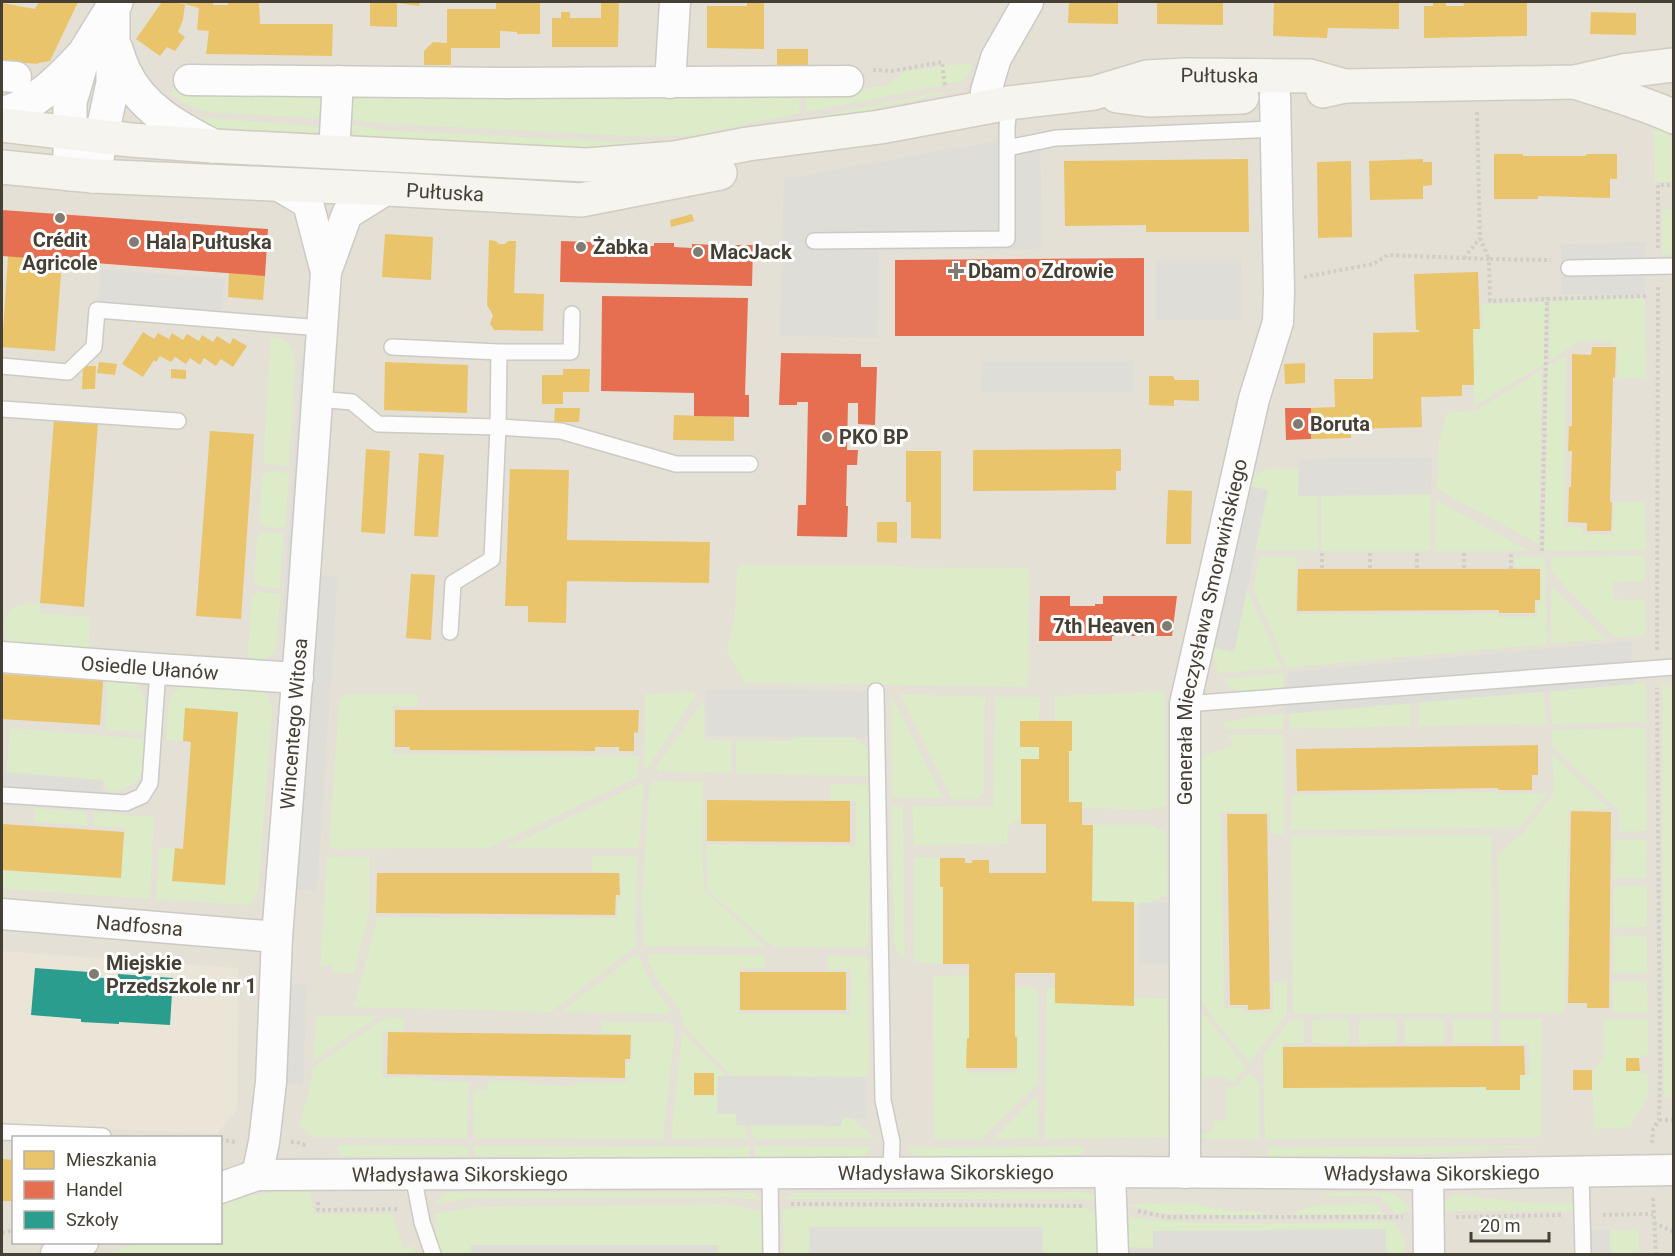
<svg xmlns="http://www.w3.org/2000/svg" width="1675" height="1256" font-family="Roboto,sans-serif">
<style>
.residential{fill:#e4e0d5;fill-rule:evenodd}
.education{fill:#ebe5d7}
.green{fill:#dcebc8}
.parking{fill:#dfddd8}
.homes{fill:#e9c46a}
.shops{fill:#e76f51}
.schools{fill:#2a9d8f}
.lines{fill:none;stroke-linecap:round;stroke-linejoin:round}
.service-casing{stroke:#cccac4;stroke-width:18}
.minor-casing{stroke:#cccac4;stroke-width:33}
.tertiary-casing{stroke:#cccac4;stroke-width:36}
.secondary-casing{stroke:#d0ccc0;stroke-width:36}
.path{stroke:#d1cec9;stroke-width:4;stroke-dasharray:3 3;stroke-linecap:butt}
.service{stroke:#fdfcfc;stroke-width:15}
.minor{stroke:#fdfcfc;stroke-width:30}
.tertiary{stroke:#fdfcfc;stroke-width:33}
.secondary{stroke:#f6f4ee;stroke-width:33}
.poi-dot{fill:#817c73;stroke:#fff;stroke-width:2}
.labels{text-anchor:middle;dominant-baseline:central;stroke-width:6;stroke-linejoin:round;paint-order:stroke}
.street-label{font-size:20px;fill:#453f34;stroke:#fff}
.poi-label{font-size:20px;font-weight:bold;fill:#453f34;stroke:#fff;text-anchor:start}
</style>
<rect width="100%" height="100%" fill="#f0eee8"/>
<path class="residential" d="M2,2H1673V1254H2ZM14,1138H220V1242H14Z"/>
<path class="education" d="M2,951L238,968L237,1110L217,1134L2,1124Z"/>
<path class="green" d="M967,63L973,66L964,81L807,112L805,93L846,91L887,85L906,71Z
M176,89V92L314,93L324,97L327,119L211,112L189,106L170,93Z
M945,91L946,93L754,135L653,152L359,136L354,133L350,126H361L380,130L617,142L669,143L731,134Z
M799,93L800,113L696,135L649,137L375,123L351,119V108L356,96Z
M181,109L193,115L207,118L324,127L321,131L312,133L217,128L199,125Z
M1654,122L1663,128L1673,139V181L1655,182Z
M1673,209V253L1662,255V210Z
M1645,298L1646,378H1618L1617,346H1613V341L1581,340L1549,361L1550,303L1552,301Z
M1543,302L1546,304L1544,364L1474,406L1473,329L1483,328L1482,304Z
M271,337C289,339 292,345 295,362L289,466L267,464L263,460Z
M1566,356L1564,527H1582L1583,534L1613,535L1614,502H1645L1646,550L1544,551L1548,366Z
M1542,370L1539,544L1437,489L1439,443L1447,412L1475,411Z
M1269,468L1299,469L1298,496H1317L1318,550H1255L1268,491L1249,486C1252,476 1260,472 1269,468Z
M268,471L289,473L285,528L265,527L259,521L262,476Z
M1431,494L1430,551H1321V496Z
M1436,500L1529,551H1435Z
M264,532L284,534L280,588L259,587L254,580L257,537Z
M1646,556L1645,581L1613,582L1614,599L1645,600L1646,635L1615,638L1551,571V557Z
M1260,557H1297L1296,614H1498V617H1537V602H1541V567H1515V557H1545L1547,644L1287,668L1253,587Z
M741,565H895L899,567L1029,568L1028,687L745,683L726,650L733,627L735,614L737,571Z
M1551,586L1606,639L1551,644Z
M1247,588L1282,668L1218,673L1214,658L1215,648L1234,652Z
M258,592L281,594L276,645C271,659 262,663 247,663L252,596Z
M40,603L39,613L90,617L88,657L9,643C3,633 1,616 12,608C20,603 31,604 40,603Z
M1283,673L1284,687L1275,693H1244L1228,686L1223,679Z
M107,678C115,679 126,679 132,682C151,692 144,716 143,733L106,730Z
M1646,683V722L1552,724L1550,691Z
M188,684L261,688C268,693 270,701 272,709L259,883L257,895L248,905L156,899L159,848H175L173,881L225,884L238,712L185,708L183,741L166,740L169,701L173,692Z
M1662,684L1674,688L1673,1097H1664Z
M1165,691L1166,805L1151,810L1082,808V802H1069V751L1072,721H1055V696Z
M1543,691L1546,724L1418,726L1419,702Z
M693,692L696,695L647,769L644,768L645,694Z
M345,694H418V706H393V754L639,756L638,777L489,848L332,849L329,844L339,701Z
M900,694L985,697L984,793L979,799H952Z
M892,697L943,798H892Z
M995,697H1040L1039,721H1020V747H1039V759H1021V818L1017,819L1008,827L1007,844L914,845L912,806L993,807Z
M704,700V740H731V773L658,771L656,767Z
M1410,703L1411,726L1290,729L1289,713Z
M1283,714V729H1226L1222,723L1249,717Z
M10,728L147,739C145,773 147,782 111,793L103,782L6,776Z
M1646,728L1647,831H1619V811L1552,746V730Z
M805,733C828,734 857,730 871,753C875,759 875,769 877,776L736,774V740L790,741Z
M1284,734V834H1270V812H1221L1224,1008L1244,1009L1245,1012L1273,1013V983L1287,982V1014L1249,1063L1196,996L1192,760L1234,745L1229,735Z
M1552,754L1609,809L1568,810L1565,1012L1500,1013L1498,854L1524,832L1554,792Z
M655,781L703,782L702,846L704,891L767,947L646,946L643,944L642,894L649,796L651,785Z
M644,782L639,846L635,848H505Z
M830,784L870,785L868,943L866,947H774L708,891L707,888L706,844L856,846V801L830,800Z
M1498,792V794L1547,793L1519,828L1291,830V795Z
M891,806H903L905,958L899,954L894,944Z
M34,808L86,812L88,826L35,822Z
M93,812L154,817L150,899L2,889V870L121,878L125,828L94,826Z
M1093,825H1151L1166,832L1167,895L1145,904H1134V902L1092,901Z
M1491,835L1493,1013L1293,1014L1291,836Z
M1614,840H1647L1646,878H1614Z
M592,856H635L638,858L635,925L636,943L635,947L551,1012L354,1007L377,918H617V899H621V873L592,872Z
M332,857H369V915L354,974L333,972V964L320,966L327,859Z
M914,857L940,858V887H943V964L914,962Z
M1614,886H1647V927H1613Z
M1613,935L1647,936V973H1613Z
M649,954L765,955V968L739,969V1014H850L851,969L828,970V956L865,957L868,960L869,1074L866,1077L731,1076L683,1025C683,1007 673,1002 663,988C656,979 651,968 647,958Z
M635,955H639L651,984L671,1010V1012L665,1014L562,1011Z
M969,975V1038H967V1073H1017V1038L1015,1037V988H1038V1084L981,1139H934L933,976Z
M1613,981H1647L1648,1013H1613Z
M1047,988H1055V1003L1133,1006L1134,997L1167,999L1169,1137L1045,1139Z
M1196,1004L1246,1067L1235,1081H1226V1077H1205L1204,1082H1197Z
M318,1016H379L313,1061L316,1020Z
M387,1017L404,1018V1031H382V1077L430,1078V1081L469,1082L467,1138L314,1137L305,1132L299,1125L310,1089L312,1068Z
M1453,1019H1492V1043H1453Z
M1500,1019H1542L1541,1137L1265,1139L1263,1055L1290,1020H1304V1043L1282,1044L1284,1088L1486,1087V1090H1519L1520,1075H1530L1529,1044L1500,1043Z
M1603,1019H1648V1055H1640V1073L1648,1074V1097L1630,1127L1594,1129L1592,1073L1604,1057Z
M1313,1020H1349L1350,1044L1312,1043Z
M1359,1020H1397V1043L1359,1044Z
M1405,1020H1444V1043H1405Z
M602,1022H668L675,1027L663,1139L474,1138L473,1091L487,1090L488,1081H526L527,1084L574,1086L576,1083H626V1062L632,1061L631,1034L602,1033Z
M682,1032L726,1076L718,1077L736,1114V1124L745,1125L748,1138L671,1139Z
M1249,1072L1259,1084V1139H1198V1133H1213V1121H1226V1087L1238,1086Z
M1035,1097H1038V1138L993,1139Z
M841,1118H850L876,1138L754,1139L750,1125L841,1126Z
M338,1145L468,1146V1156H338Z
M474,1146L750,1147V1158L474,1156Z
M755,1146L872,1147L865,1155L854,1157H755Z
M1084,1146V1154L1056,1156L926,1157L915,1155L907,1148Z
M1545,1146L1433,1154L1267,1156V1147Z
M283,1191H310L314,1214H393L403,1249L413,1246L416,1254H109L136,1243L220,1242L221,1205L239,1198Z
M453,1192L755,1193L762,1200L733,1197L468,1198L435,1204L443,1194Z
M1086,1192L1097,1196L1100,1203L1084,1199H784L795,1193Z
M1332,1192L1391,1193L1401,1198L1412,1211L1396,1214L1379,1196H1322Z
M1457,1195L1529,1203H1573L1577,1211H1437C1442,1202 1447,1198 1457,1195Z
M1193,1203L1229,1211L1262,1212L1263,1216L1157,1213L1127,1205V1204Z
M727,1204L764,1212L766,1254H718V1245H472L471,1254H436L435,1214L476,1207Z
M1376,1204L1384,1214L1294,1215L1295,1212L1317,1205Z
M802,1207H1082L1101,1215V1254L1043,1253L1042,1227H810L809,1254H784L782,1210Z
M1127,1217C1215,1228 1304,1222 1393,1221L1405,1239V1254H1386V1230L1153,1231V1248L1127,1247Z
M1610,1230H1635L1639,1233V1254H1610Z"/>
<path class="parking" d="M1040,133L1042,249L879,251L877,338L780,336L784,179Z
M1645,242V294L1561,295V244Z
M1156,260H1241L1242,320H1156Z
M101,269L224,279L221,320L97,310Z
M301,357L319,358L305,574L338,576L317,891L281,888L301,630L282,629Z
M982,361H1133V392H981Z
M1432,457L1431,494L1298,496L1299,459Z
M1235,483L1268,490L1234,652L1198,644Z
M1631,641L1634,684L1285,714L1288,672Z
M706,690L876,691L877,738L707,736Z
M2,772L103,780L102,801L2,795Z
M1185,902V964L1139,963V903Z
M275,983L307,985L303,1084L271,1082Z
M718,1076L866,1077V1118H842L841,1126L736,1125V1114H717Z
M810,1227H1042L1043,1253H1070V1254H809Z
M1386,1229V1254H1122L1121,1247L1153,1248V1231Z
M1583,1230H1610V1254H1583Z
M471,1245H718V1254H471Z"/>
<path class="homes" d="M39,2H78L50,61L38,63V64L2,61V3L35,9Z
M162,2H173L185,4L183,20L178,32L185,37L175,51L167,47L160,56L136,39Z
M186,2H213V5H228V2H259L260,24H333L332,56L206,54L209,31L197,30L199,8L185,4Z
M370,2H420L419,6L397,3V27L370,26Z
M496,2H540V34H517V32L500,31V48H451V65H424V51L433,42L447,43V9H496Z
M601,2H619L618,47H552V18H561V12H570V18H601Z
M747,2H764V49L707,48V6H747Z
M1069,2H1118V24L1068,23Z
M1157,2H1223V25L1157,24Z
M1274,2L1326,3V2H1399V29L1328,28L1327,38L1273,36Z
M1433,2H1446V6H1464L1463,2H1527V36L1424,38V6H1433Z
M1591,12L1636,13V35L1590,34Z
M777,49H808V67L777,66Z
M1494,154H1523V156H1586V154H1617V179H1610V198L1538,196V199H1494Z
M1248,159L1249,232H1146V225L1065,226L1064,161Z
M1423,159V162H1432V185L1423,186V199L1370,200L1369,161Z
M1351,161L1352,237L1318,238L1317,162Z
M692,214L694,221L671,227L670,220Z
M385,234L433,237L431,280L382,277Z
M489,240L496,241L499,244H505L508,241H516L514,293L544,294L543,331L494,330L490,324L493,315L487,305Z
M8,256L62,261L55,351L2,347Z
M1478,272L1480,329H1473L1474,385H1462V396L1421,397L1422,427L1351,429V438L1311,439V408L1335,407L1334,379H1373V333L1419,332V330H1416L1414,274Z
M229,273L265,276L263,300L228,297Z
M143,332L154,339L158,333L169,339L172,333L183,340L187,334L199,341L202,335L213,342L217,336L230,344L233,338L247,346L233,367L221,359L216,366L204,358L200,365L190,358L186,364L175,357L171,362L160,356L156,362L154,360L143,377L122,364Z
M1592,347H1616L1615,378L1613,377L1610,502H1612L1611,531H1587V523L1568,522L1569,487H1571L1572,451H1568L1569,426H1572V354L1591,355Z
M99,362L117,364L115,375L97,373Z
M385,362L468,365L467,413L384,410Z
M1305,363V383L1285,384L1284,364Z
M83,366H96L95,389H82Z
M171,369L186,370V379L171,378Z
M563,369H590L589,392H563V404H542V375H563Z
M1149,376H1173L1175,380H1199V401L1174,400V406L1149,405Z
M555,408H580L579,422H554Z
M674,415L734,417V441L673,440Z
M54,419L98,423L84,607L40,603Z
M210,431L254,434L241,619L196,616Z
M366,449L390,451L385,534L361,532Z
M1121,449V471H1116V490L973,491V450Z
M906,451H941V539L911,538V502H906Z
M419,453L444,455L438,537L414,536Z
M510,469L569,470L567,540L710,542L709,583L567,581L566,623L528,622V606H505Z
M1168,490L1192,491L1191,544H1166Z
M877,522H897V543L877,542Z
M1298,569H1540V600H1535V613H1499V610L1297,611Z
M411,574L435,575L431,640L406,638Z
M2,674L103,681L100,725L2,719Z
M185,708L238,712L225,885L172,881L175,848L183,849L191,742L183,741Z
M395,710H639L638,733L634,732V751H619V747H595V751L410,750L409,747H395Z
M1020,721H1072V751H1069V802H1082V825H1093L1092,901L1134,902V1006L1055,1003V973H1015V1037H1017V1068H966L967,1038H969V964H943V887H940V858H965V863H972V860H989V873H1046V824H1021V759H1039V747H1020Z
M1538,745V775H1532V790H1498V788L1297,791L1296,749Z
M707,800L850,801V842L707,841Z
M1571,811L1611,812L1609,1008H1587V1003H1568Z
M1227,814H1267L1270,1009L1248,1010V1005H1230Z
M2,824L124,832L121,878L2,870Z
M377,873H619L620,895H616L615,915L376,913Z
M740,972H846V1010H740Z
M388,1032L631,1035L630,1059H625V1078L387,1074Z
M1524,1046L1525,1075H1520V1090H1486V1087L1283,1088V1047Z
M1626,1058H1639L1640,1071H1626Z
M1573,1070H1592V1090H1573Z
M694,1073H714V1095H694Z
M2,1159L14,1160V1201H2Z"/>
<path class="shops" d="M2,210L268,229L265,276L2,256Z
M561,241L592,242V245H610V242L637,243V246H654V243H674V247L692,248V244L717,245V248L734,249V245H753L752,286L560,282Z
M1144,258V336H895V260Z
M602,296L748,298L745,395H749V417L694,416V393L601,391Z
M781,353L861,354V367H877L875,425L858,424V403H848L847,450H858L857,465H847L846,506H848L847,537L797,536L798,505H806L808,402H797V405H779Z
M1285,408H1311V439L1286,440Z
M1040,596H1070V606H1095V604H1103V596H1177L1172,636H1112V641H1039Z"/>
<path class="schools" d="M35,968L89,972L88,977L118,979V974L173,978L170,1025L119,1022V1024L81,1022V1019L31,1015Z"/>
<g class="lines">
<defs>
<path id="service" d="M1007,148L1056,138L1275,129
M814,241L1007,239V128L1009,103
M1569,268L1674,266
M392,347L499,352L498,427L561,431L676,464H750
M499,352H571L572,314
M2,366L68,372L94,347L97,310L321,328
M317,399L352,402L378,424L498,427L492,559L453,583L450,632
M2,409L178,421
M876,691L883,1100L892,1142L891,1172
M1185,704L1674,667
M2,795L126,803L142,796L150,783L158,669
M2,1132L103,1136
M1581,1172L1583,1254
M770,1173L771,1254
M413,1175L422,1222L433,1254"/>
<g id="minor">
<path d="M2,76L16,77"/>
<path d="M189,80L503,83L848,81"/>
<path d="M670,83L675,2"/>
<path d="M989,107L986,91L996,58L1028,2"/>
<path d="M334,153L338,81"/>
<path d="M276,184L308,203L326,272"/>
<path id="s1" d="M2,657L158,669L298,678"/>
<path id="s2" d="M2,914L277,937"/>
<path d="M1110,1172L1113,1254"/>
<path id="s3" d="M1185,1173V704L1254,399L1278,322L1279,291L1275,96"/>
<path d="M1428,1174L1429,1254"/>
<path id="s4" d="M257,1175L264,1142L271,1082L277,937L301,630L326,272L347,214L387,189"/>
<path id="s5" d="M220,1188L257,1175L1110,1172L1428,1174L1674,1170"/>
<path d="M56,1254L83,1242"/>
</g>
<path id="tertiary" d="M116,49C118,56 121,64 124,71C142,109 177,127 213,146
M2,114C36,104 59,81 82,56
M70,174V102L84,54L116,2
M93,176L113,83V7"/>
<g id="secondary">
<path d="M1575,82C1608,93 1642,102 1674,117"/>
<path d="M1323,91L1345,86L1575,82L1623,71L1674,65"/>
<path d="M1117,96L1148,100L1242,97"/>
<path id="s6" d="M2,125L131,140L213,146L587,165L675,158L748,144L880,127L1009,103L1094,93L1147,77L1185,75L1310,76L1345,86"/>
<path id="s7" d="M2,167L93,176L387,189L581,200L720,173"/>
</g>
</defs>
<use href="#service" class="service-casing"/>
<use href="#minor" class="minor-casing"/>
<use href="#tertiary" class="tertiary-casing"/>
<use href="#secondary" class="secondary-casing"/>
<path class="path" d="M873,70L892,71L942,62L945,88
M1477,112L1480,238L1489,259L1551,260
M1658,248V185H1674
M1464,258L1480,238
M1304,277L1373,264L1388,255L1489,259L1490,301L1547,299
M1542,551L1547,299L1649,296
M1322,553V569
M1370,553V569
M1417,553V569
M1464,553V569
M1511,554V569
M1657,650L1658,286
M1659,1120H1674
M220,1140L235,1142
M291,1142H297L307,1146
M1652,1143L1653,1129L1659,1120L1660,1074L1657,688
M1653,1198L1656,1254
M318,1202V1210L400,1209
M791,1204L1083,1206
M1138,1211L1167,1217H1403
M1603,1215L1653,1214
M1456,1217L1562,1215
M1654,1223L1674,1232
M2,1233L14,1230"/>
<use href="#service" class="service"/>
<use href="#minor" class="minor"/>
<use href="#tertiary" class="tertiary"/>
<use href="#secondary" class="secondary"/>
</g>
<g class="poi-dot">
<circle cx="60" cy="218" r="6"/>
<circle cx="134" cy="242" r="6"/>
<circle cx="581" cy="247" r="6"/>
<circle cx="698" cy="252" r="6"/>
<path d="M953 262h6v6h6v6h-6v6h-6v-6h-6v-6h6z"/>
<circle cx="1298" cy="424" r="6"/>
<circle cx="827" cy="437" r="6"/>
<circle cx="1167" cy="626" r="6"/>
<circle cx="94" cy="974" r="6"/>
</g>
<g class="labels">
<g class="street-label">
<text stroke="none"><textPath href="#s6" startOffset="1227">Pułtuska</textPath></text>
<text stroke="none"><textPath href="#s7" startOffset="444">Pułtuska</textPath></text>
<text stroke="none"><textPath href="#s3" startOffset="544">Generała Mieczysława Smorawińskiego</textPath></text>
<text stroke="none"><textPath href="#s1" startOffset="148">Osiedle Ułanów</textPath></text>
<text stroke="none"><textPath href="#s4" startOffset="453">Wincentego Witosa</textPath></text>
<text stroke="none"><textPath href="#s2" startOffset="138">Nadfosna</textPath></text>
<text stroke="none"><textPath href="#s5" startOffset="728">Władysława Sikorskiego</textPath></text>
<text stroke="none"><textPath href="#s5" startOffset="1214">Władysława Sikorskiego</textPath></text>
<text stroke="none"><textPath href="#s5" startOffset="242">Władysława Sikorskiego</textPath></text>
</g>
<g class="poi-label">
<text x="60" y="240" text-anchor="middle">Crédit<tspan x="60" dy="23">Agricole</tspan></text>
<text x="146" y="242">Hala Pułtuska</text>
<text x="593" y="247">Żabka</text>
<text x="710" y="252">MacJack</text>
<text x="968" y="271">Dbam o Zdrowie</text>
<text x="1310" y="424">Boruta</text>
<text x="839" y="437">PKO BP</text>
<text x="1155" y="626" text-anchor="end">7th Heaven</text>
<text x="106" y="963">Miejskie<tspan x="106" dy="23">Przedszkole nr 1</tspan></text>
</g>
</g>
<rect width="1675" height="1256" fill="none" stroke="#453f34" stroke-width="6"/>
<rect x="12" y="1136" width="210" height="108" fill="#ffffff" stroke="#b5b2ae" stroke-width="1.5"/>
<rect x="24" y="1151" width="30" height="18" fill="#e9c46a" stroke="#b5b2ae" stroke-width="1.5"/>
<text x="66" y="1166" font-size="18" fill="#453f34">Mieszkania</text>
<rect x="24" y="1181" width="30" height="18" fill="#e76f51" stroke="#b5b2ae" stroke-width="1.5"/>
<text x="66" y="1196" font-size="18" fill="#453f34">Handel</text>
<rect x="24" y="1211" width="30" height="18" fill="#2a9d8f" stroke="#b5b2ae" stroke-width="1.5"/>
<text x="66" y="1226" font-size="18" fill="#453f34">Szkoły</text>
<path d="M1471 1232v9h78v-9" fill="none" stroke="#453f34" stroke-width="3"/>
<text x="1480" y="1232" font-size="18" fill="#453f34" stroke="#ffffff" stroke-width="4.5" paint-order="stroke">20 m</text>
</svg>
